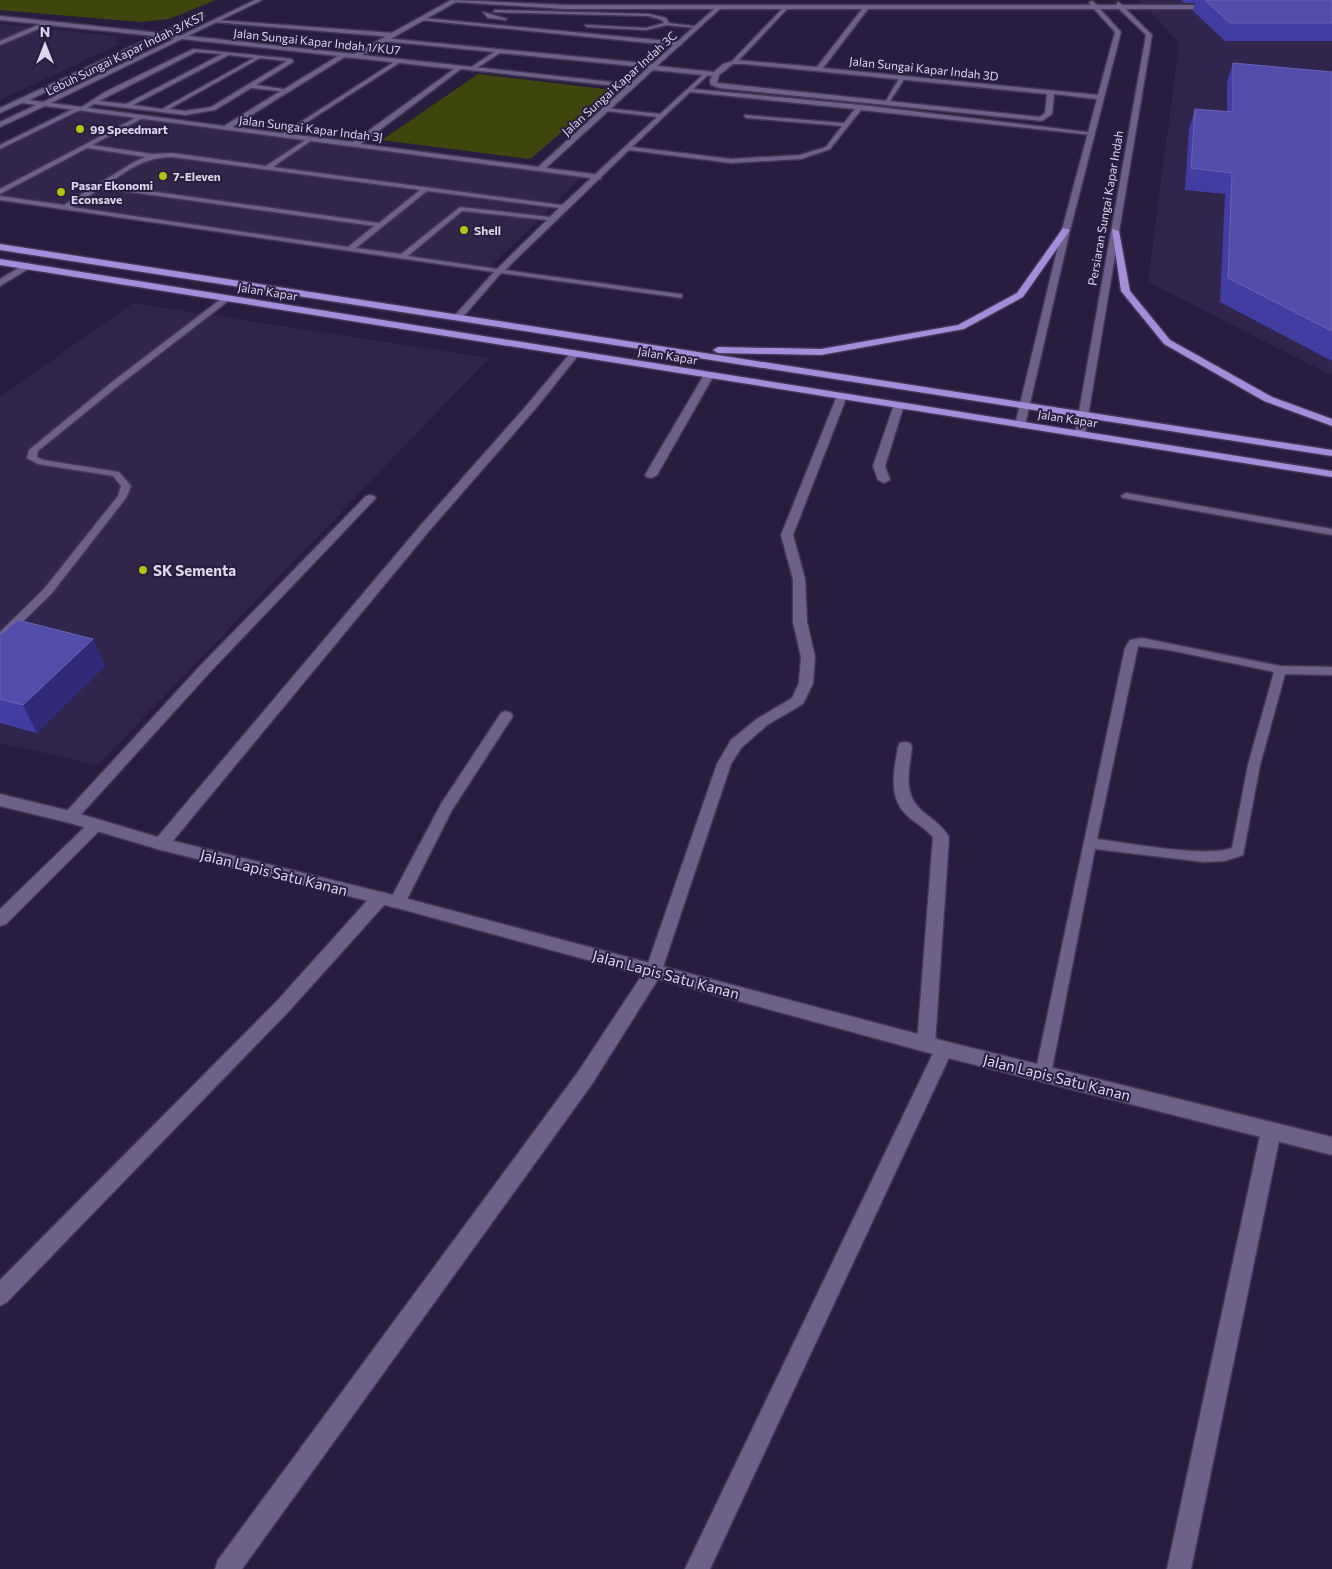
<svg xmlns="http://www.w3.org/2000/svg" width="1332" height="1569" font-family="Commissioner,sans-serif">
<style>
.built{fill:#32254c}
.green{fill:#3e460b}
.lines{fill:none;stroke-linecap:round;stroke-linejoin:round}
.lane-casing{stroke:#433755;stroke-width:3}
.street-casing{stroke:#433755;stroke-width:3}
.secondary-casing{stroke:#433755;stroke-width:3}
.highway-casing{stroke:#433755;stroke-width:3}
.lane{fill:#6d6189;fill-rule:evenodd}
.street{fill:#6d6189;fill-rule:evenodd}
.secondary{fill:#6d6189;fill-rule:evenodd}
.highway{fill:#a58dda;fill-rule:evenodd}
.wall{fill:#423da2}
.shaded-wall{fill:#302977}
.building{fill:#524daa;stroke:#6863b5}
.poi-dot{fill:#afc507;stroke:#281d3f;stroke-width:2}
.labels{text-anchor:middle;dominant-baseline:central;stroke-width:4;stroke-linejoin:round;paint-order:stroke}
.far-street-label{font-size:12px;fill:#ddd7ee;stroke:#281d3f}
.far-poi-label{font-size:12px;font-weight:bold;fill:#ddd7ee;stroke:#281d3f;text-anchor:start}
.poi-label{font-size:15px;font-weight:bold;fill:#ddd7ee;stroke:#281d3f;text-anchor:start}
.street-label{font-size:15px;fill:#ddd7ee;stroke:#281d3f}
</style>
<rect width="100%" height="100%" fill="#281d3f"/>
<path class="built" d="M1140,0H1332V376L1148,282L1179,43Z
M0,24L115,36L118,45L0,100Z
M75,111L580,178L490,267L0,196V149Z
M133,303L489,358L98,765L0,743V397Z"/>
<path class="green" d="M0,0H216L169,19L140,22L0,10Z
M478,74L612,90L530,159L382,140Z"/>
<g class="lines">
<defs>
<path id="lane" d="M785,6L789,7L737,62H733V60Z
M495,10L649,14L666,18L669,23L699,27L697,28L667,25L646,30L587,27L585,25L646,28L664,23L662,20L649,16L493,12Z
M483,12L507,19L505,20L488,18Z
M422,18L679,42L682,44L679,46L420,20Z
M215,20L393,33L396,35L393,37L213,22Z
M384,38L654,64L657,66L654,68L500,53L472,71L470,68L494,52L382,41Z
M193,49L292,59L293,62L256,85L290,90L287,92L251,88L215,110L185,115L94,104L84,110H80L0,149V145L75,108H80L105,92ZM196,52L222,54L126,104L99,101ZM229,55L254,58L162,109L133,105ZM260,58L287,61L211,107L185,111L169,109Z
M397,60L399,63L284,137L279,136Z
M707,71L709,74L693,89L860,105L1095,133L1092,135L861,110L830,149L801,159L731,163L629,150L505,270L679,294H682V298L501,273L462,318H459L455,316L456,314L494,272L0,200V196L64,205L134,162L145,157L87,148L2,193L0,194V189L141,115L143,118L92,145L152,154L172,153L266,166L310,137L312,140L273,167L562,205L657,117L606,111L604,108L660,114ZM690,92L855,109L844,123L744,115L746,118L842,126L826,147L800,155L731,159L632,147ZM172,157L420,190L379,223L106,185C131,169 142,158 172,157ZM101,188L374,226L348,247L72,207ZM427,191L559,208L550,217L460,207L401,254L356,248ZM462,211L547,220L497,269L408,256Z
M900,77L905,78L888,104H884Z
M225,296L232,298L118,386L38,451L37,457L43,460L119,472L131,486L126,498L52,593L4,640L0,642V632L44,589L118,496L121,486L113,476L38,464L27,458L29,450L112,382Z
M1126,493L1332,529V535L1123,498L1121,496Z
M1142,638L1280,666L1332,667V675L1285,674L1260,765L1243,855L1225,861L1204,862L1095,849L1051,1074L1048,1079L1043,1081L1038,1079L1035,1074L1125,648L1130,640ZM1138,646L1169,650L1274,672L1248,765L1232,848C1205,858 1129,843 1097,839Z"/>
<path id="street" d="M255,0H262L188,36L354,54L451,0L565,5H1091L1089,3L1092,1L1097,5H1116L1118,2L1123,5H1213L1216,7L1213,9H1126L1152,35L1085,434L1080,437L1075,434L1146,35L1119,9H1100L1121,32L1070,230L1025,425L1020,428L1015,425L1062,230L1097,99L1054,94L1052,114L1042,121L720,88L711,85L710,81L712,76L653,70L546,168L601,175V179H598L45,106L0,127V122L36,105L22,103L0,113V108L154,36L48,25L0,45V41L40,24L0,20V16L160,33L200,15H204V17L168,34L180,36ZM456,2L565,9H714L630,84L362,55ZM720,9H862L817,67L736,60L723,64L714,72L657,66ZM868,9H1094L1115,32L1098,95L823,68ZM162,37L174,39L43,102L29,100ZM182,39L338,56L224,126L51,103ZM345,57L454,69L353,142L232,127ZM733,64H745L1047,94L1045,113L1040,117L717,83L719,75ZM461,69L626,87L538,167L361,144Z
M27,263L30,264V268L0,286V279Z
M575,350L580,353L536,408L429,531L167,848L161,850L155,848L153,844L155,840L421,525L528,404L572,351Z
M709,372L714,375L657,475L651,478L647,477L645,475L704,375Z
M842,393L847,396L793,535L805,579L807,622L815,657L813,683L803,704L767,725L741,748L731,764L660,976L592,1084L242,1569H215L218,1560L578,1072L646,969L717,764L731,740L757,719L792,698L799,683L801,657L793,622V579L781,535L837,396Z
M899,402L904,405L885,466L890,480L884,483L878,480L873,466L894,405Z
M370,495L374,496L376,498L374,500L211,671L75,821L70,823L65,821L62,817L65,813L201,665L366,496Z
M506,711L511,713L513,716L452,810L403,907L397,908L391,907L389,902L441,804L501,713Z
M905,742L910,743L912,747C909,774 901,796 927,815C936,822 943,827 949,837L935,1044L932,1050L926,1052L920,1050L917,1044L933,837C926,829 917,824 909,817C887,799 894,771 898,747L900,743Z
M96,819L101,821L104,825L101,829L6,924L0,926V909L91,821Z
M380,892L386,893L388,898L386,903L289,1011L7,1302L0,1306V1280L277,1001L374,893Z
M944,1041L950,1043L953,1049L710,1569H685L938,1043Z
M1271,1122L1278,1125L1281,1131L1191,1569H1167L1261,1131L1264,1125Z"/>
<path id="secondary" d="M0,794L70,811L161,838L397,896L944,1041L1332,1137V1155L944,1057L397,908L161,850L70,823L0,806Z"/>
<path id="highway" d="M1063,228L1070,230L1023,297L964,329L821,355L718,353L713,350L718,347L821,349L958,325L1017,293Z
M1112,229L1119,231L1130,291L1170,340L1272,397L1332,419V426L1264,401L1164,344L1121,291Z
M0,244L1332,450V456L0,250Z
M0,259L1332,471V477L0,265Z"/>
</defs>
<use href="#lane" class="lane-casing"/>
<use href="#street" class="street-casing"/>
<use href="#secondary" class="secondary-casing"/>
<use href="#highway" class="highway-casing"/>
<use href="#lane" class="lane"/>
<use href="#street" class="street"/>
<use href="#secondary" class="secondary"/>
<use href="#highway" class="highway"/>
</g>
<path class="wall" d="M1181,0H1332V41H1225L1193,11L1195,3H1184Z
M1233,63L1332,72V361L1220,302L1225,194L1185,190L1189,129L1195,109L1227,112V82Z
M0,635L93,639L105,666L37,733L0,723Z"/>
<path class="shaded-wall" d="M93,639L105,666L37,733L23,705Z"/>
<path class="building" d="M1205,0H1332V23H1230Z
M1233,63L1332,72V331L1228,278L1232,173L1191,168L1195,109L1233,112Z
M18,620L93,639L23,705L0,699V635Z"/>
<g class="poi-dot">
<circle cx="80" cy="129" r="5"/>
<circle cx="163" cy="176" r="5"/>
<circle cx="61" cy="192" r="5"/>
<circle cx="464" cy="230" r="5"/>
<circle cx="143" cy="570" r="5"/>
</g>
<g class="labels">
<g class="far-street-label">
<text transform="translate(317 41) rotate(6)">Jalan Sungai Kapar Indah 1/KU7</text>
<text transform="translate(125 53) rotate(-26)">Lebuh Sungai Kapar Indah 3/KS7</text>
<text transform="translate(924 68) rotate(6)">Jalan Sungai Kapar Indah 3D</text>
<text transform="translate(619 83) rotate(-42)">Jalan Sungai Kapar Indah 3C</text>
<text transform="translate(311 128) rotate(7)">Jalan Sungai Kapar Indah 3J</text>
<text transform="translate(1105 208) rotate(-80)">Persiaran Sungai Kapar Indah</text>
<text transform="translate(268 291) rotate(9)">Jalan Kapar</text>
<text transform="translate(668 355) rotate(9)">Jalan Kapar</text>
<text transform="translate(1068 418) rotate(9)">Jalan Kapar</text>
</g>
<g class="far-poi-label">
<text x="90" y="129">99 Speedmart</text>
<text x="173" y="176">7-Eleven</text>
<text x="71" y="185">Pasar Ekonomi<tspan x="71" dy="14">Econsave</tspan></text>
<text x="474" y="230">Shell</text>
</g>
<g class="poi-label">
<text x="153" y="570">SK Sementa</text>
</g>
<g class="street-label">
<text transform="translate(274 872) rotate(14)">Jalan Lapis Satu Kanan</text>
<text transform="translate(666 974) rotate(15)">Jalan Lapis Satu Kanan</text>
<text transform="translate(1057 1077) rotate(14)">Jalan Lapis Satu Kanan</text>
</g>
</g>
<g transform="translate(45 45)" stroke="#281d3f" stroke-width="4" paint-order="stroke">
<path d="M0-4L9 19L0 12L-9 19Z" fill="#ddd7ee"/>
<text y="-8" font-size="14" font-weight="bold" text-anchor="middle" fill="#ddd7ee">N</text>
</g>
</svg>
